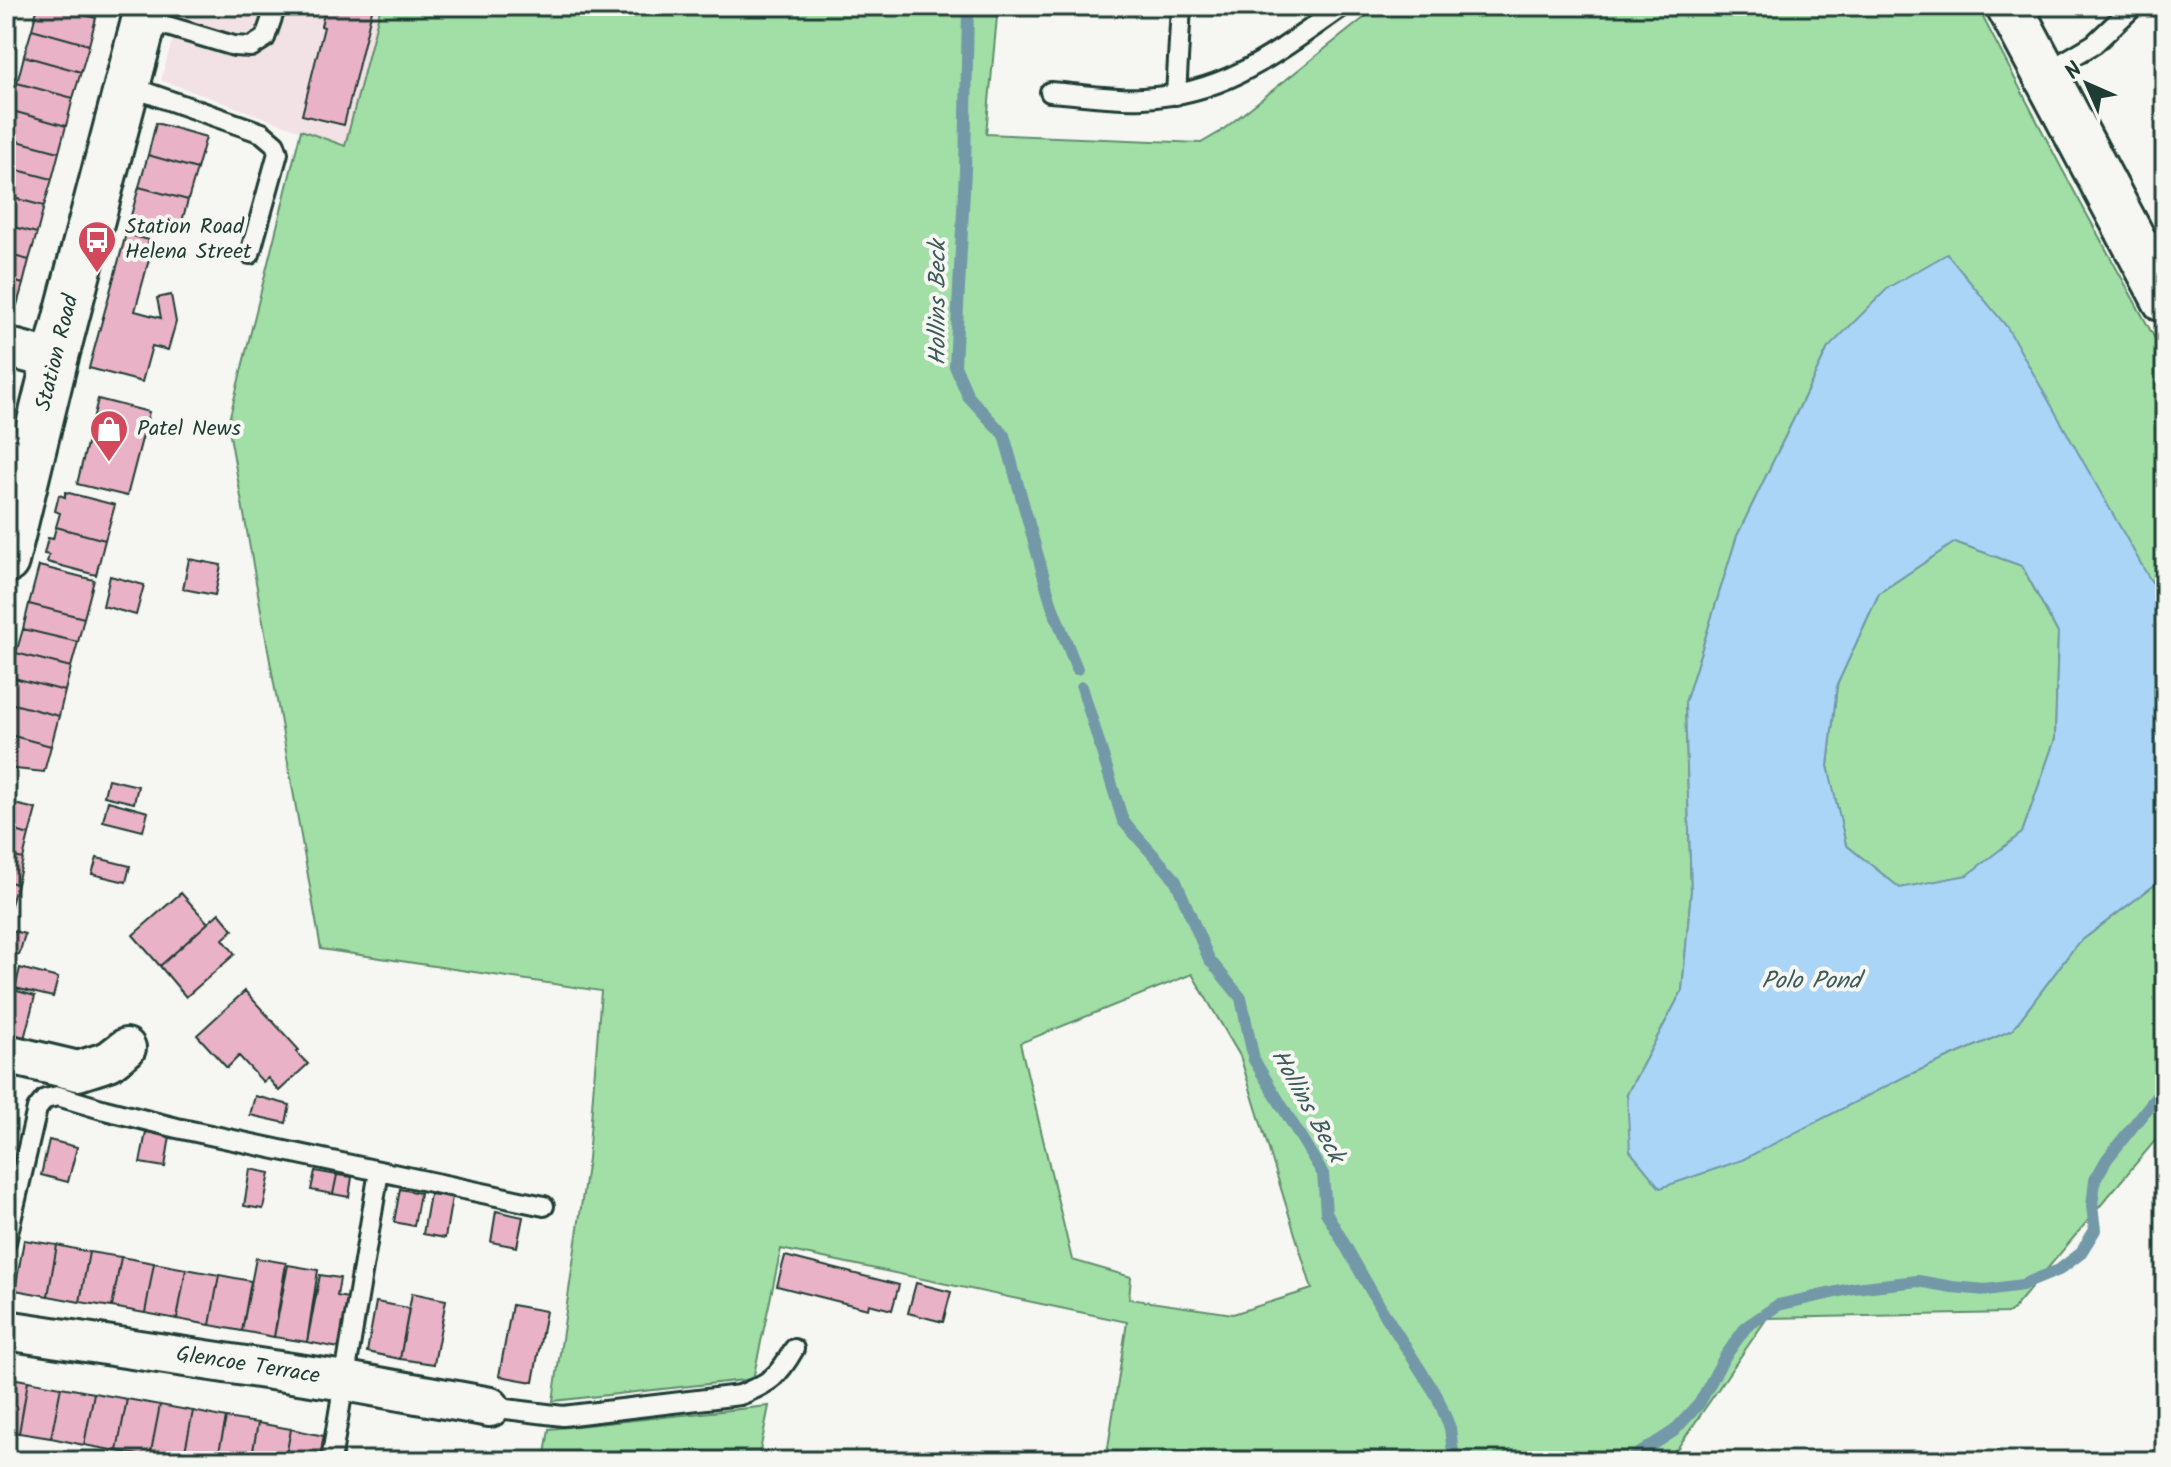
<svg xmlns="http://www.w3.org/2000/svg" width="2171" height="1467" font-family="Kalam,sans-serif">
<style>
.built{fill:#f2e2e5}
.green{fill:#a2dfa6;stroke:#608e6d;stroke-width:2;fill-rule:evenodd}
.water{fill:#abd5f6;stroke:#7398a8;stroke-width:2;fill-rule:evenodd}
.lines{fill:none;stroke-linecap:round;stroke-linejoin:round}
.stream{stroke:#7398a8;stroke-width:12}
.building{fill:#eab2c7;stroke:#1f3d34;stroke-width:2}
.lane-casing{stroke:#1f3d34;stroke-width:24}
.street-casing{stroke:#1f3d34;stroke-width:44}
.secondary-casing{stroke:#1f3d34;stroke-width:50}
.lane{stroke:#f6f6f2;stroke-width:18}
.street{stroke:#f6f6f2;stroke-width:38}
.secondary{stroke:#f6f6f2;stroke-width:44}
.labels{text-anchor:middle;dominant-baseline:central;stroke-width:8;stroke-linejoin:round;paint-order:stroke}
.poi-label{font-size:22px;fill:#1f3d34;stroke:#f6f6f2;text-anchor:start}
.street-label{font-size:22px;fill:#1f3d34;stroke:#f6f6f2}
.water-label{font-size:24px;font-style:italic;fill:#3b5b5b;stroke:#f6f6f2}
</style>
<rect width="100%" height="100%" fill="#f6f6f2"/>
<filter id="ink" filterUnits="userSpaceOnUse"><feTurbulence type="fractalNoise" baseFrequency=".0125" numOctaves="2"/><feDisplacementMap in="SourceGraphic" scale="16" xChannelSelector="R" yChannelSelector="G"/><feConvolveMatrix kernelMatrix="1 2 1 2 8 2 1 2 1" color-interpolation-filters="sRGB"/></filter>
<g filter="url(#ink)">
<path class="built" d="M182,6H381L345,147L161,80Z"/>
<path class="green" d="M381,6H998L986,134L1201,143L1220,132L1379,6H1977L2062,169L2165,357V600L2149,578L1828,348L1737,536L1685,703L1691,891L1682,991L1627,1094L1906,1076L2012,1030L2077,944L2165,877V1129L2010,1313L1767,1318L1677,1449L1653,1461H1106L1127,1322L781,1249L753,1379L553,1401L588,1159L601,991L321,949L228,424L301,130L345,146ZM1192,974L1240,1056L1312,1289L1233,1314L1129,1299L1131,1277L1072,1260L1020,1043Z
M1955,542L2022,566L2058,633L2055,739L2022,833L1967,876L1900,888L1846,845L1828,766L1837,685L1879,593Z
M769,1406L758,1461H544L549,1429Z"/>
<path class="water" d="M1947,254L2007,327L2149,578L2165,600V877L2077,944L2012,1030L1906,1076L1742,1160L1660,1188L1630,1151L1627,1094L1682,991L1691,891L1685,703L1737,536L1828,348L1889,287ZM1955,542L2022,566L2058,633L2055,739L2022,833L1967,875L1900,888L1846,845L1828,766L1837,685L1879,593Z"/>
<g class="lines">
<path class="stream" d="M968,6L965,171L955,366L968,396L1004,435L1052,606L1077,669
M1082,687L1123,821L1175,879L1209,959L1241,998L1254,1060L1323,1174L1326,1212L1382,1310L1437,1396L1450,1428L1454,1461
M1628,1461L1674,1431L1699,1404L1724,1358L1746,1327L1778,1305L1854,1288L1918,1281L1952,1287L1986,1290L2022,1285L2059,1270L2080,1254L2095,1230L2092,1206L2095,1180L2107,1159L2165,1086"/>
</g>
<path class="building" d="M38,6H53L96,18L89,45L32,29Z
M326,6H373L344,125L302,115L324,27L321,26Z
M32,29L89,45L81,72L24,56Z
M24,56L81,72L73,98L17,83Z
M17,83L73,98L66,126L9,110Z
M9,110L66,126L59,152L6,138V122Z
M156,123L206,137L197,169L148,155Z
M6,138L59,152L52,179L6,167Z
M148,155L197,169L188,200L139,187Z
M6,167L52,179L44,206L6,196Z
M139,187L188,200L179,232L130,219Z
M6,196L44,206L37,233L6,225Z
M6,225L37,233L29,260L6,254Z
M126,234L149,240L146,251L151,252L135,311L161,318L157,298L171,295L176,322L168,350L152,346L142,382L89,368Z
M6,254L29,260L23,284L6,279Z
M6,279L23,284L17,305L6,311Z
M98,399L149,412L127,496L77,484Z
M65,492L115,505L105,540L56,527L60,513L55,511L59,495L65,497Z
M56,527L105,540L96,575L47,562L49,555L44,554L48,538L53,539Z
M189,559L221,565L215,595L183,589Z
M39,566L94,580L84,618L29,604Z
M110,576L144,585L136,615L103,606Z
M29,604L84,618L78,642L23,629Z
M23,629L78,642L71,667L16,653Z
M16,653L71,667L65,691L10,677Z
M10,677L65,691L59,716L6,702V693Z
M6,702L59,716L51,746L6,734Z
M6,734L51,746L44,772L6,768Z
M108,779L138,786L134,803L104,796Z
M108,801L148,812L143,831L103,821Z
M6,802L36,809L29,835L6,828Z
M6,828L29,835L23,859L6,855Z
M6,855L23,859L17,884L6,881Z
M97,858L130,866L126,882L92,874Z
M6,881L17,884L10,908L6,907Z
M181,893L208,923L160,966L133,935Z
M219,913L233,930L223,939L235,954L186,997L160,966Z
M6,929L25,934L19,955L6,951Z
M20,968L58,978L53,997L15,988Z
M6,988L35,996L24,1039L18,1037L15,1047L6,1044Z
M245,991L299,1050L296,1052L308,1064L279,1091L268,1078L263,1082L239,1056L227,1068L197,1035Z
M255,1096L290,1105L286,1123L250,1115Z
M146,1132L170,1136L165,1167L140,1163Z
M49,1140L77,1147L68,1182L41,1175Z
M250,1169L270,1173L263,1209L244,1206Z
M315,1171L337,1175L333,1194L311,1190Z
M337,1175L352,1177L349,1197L333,1194Z
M400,1189L420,1193L414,1226L394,1222Z
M430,1194L452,1197L445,1238L423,1234Z
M496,1211L523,1217L517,1247L491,1242Z
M24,1240L57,1245L48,1296L15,1290Z
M57,1245L89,1252L80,1302L48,1296Z
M89,1252L121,1257L112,1307L80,1302Z
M785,1256L899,1285L892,1310L869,1304L868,1309L777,1286Z
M121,1257L154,1263L145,1313L112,1307Z
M256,1258L286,1263L274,1337L242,1331Z
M154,1263L186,1269L177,1319L145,1313Z
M288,1265L318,1270L307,1342L274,1337Z
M186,1269L219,1275L210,1325L177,1319Z
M219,1275L251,1281L242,1331L210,1325Z
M320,1275L340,1278L337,1296L348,1298L339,1348L307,1342Z
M916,1283L951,1292L943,1322L908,1313Z
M412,1293L446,1300L434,1364L400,1359Z
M376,1302L409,1308L400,1359L367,1352Z
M512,1305L546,1311L533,1382L499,1376Z
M6,1377L28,1381L19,1433L6,1430Z
M28,1381L61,1387L51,1438L19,1433Z
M61,1387L94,1393L84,1445L51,1438Z
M94,1393L127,1399L117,1451L84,1445Z
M127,1399L160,1405L150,1457L117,1451Z
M160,1405L193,1411L183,1461L150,1457Z
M193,1411L226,1418L217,1461H183Z
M226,1418L258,1423L251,1461H217Z
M258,1423L291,1429L285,1461H251Z
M291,1429L324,1436L319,1461H285Z"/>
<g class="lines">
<defs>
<path id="lane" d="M144,19L234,46L251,47L265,38L276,6
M2045,73L2094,44L2134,6
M128,86L262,133L275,144L278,153L250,254
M1050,92C1081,94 1113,100 1143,98C1227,94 1277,52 1343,6
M1176,95L1181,6
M6,1242L37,1109L45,1099L58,1096L105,1110L177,1128L544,1206
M490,1407L563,1416L740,1395C770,1383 778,1377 794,1349
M331,1461L379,1171"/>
<path id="street" d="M6,347L55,360
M6,1054L78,1071L109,1061L126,1048
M6,1330L345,1381L490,1407"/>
<path id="secondary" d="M2009,6L2165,300
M6,561L55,360L148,6"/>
</defs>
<use href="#lane" class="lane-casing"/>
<use href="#street" class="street-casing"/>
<use href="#secondary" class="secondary-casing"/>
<use href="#lane" class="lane"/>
<use href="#street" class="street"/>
<use href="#secondary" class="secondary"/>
</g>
</g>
<defs>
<symbol id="bus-pin" viewBox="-11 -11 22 30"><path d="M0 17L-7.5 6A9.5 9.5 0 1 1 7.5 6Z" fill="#d1495b" stroke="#f6f6f2"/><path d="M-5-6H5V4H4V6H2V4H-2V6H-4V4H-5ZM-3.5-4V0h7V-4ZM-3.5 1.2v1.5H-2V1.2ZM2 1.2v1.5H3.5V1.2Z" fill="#fff"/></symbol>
<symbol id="shop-pin" viewBox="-11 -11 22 30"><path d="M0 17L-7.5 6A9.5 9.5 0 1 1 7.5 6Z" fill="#d1495b" stroke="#f6f6f2"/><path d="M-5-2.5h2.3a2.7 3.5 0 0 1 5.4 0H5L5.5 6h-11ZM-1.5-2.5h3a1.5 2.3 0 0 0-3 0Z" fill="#fff"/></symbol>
</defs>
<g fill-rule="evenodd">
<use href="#bus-pin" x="75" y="218" width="44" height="60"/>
<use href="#shop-pin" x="87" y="407" width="44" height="60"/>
</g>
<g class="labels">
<g class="poi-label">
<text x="125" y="227">Station Road<tspan x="125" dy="25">Helena Street</tspan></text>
<text x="137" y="429">Patel News</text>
</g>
<g class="street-label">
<text transform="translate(58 353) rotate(-76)">Station Road</text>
<text transform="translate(248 1366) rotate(9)">Glencoe Terrace</text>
</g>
<g class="water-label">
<text transform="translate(938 303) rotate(-90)">Hollins Beck</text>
<text x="1811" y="981">Polo Pond</text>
<text transform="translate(1307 1106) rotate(61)">Hollins Beck</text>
</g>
</g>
<rect width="2171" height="1467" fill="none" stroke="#f6f6f2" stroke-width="32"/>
<rect x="16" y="16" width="2139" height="1435" fill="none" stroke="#1f3d34" stroke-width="3" filter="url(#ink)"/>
<g transform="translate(2087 84) rotate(315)" stroke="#f6f6f2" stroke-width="6" paint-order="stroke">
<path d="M0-6L14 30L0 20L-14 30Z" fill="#1f3d34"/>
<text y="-12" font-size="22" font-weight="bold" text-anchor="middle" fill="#1f3d34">N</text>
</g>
</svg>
